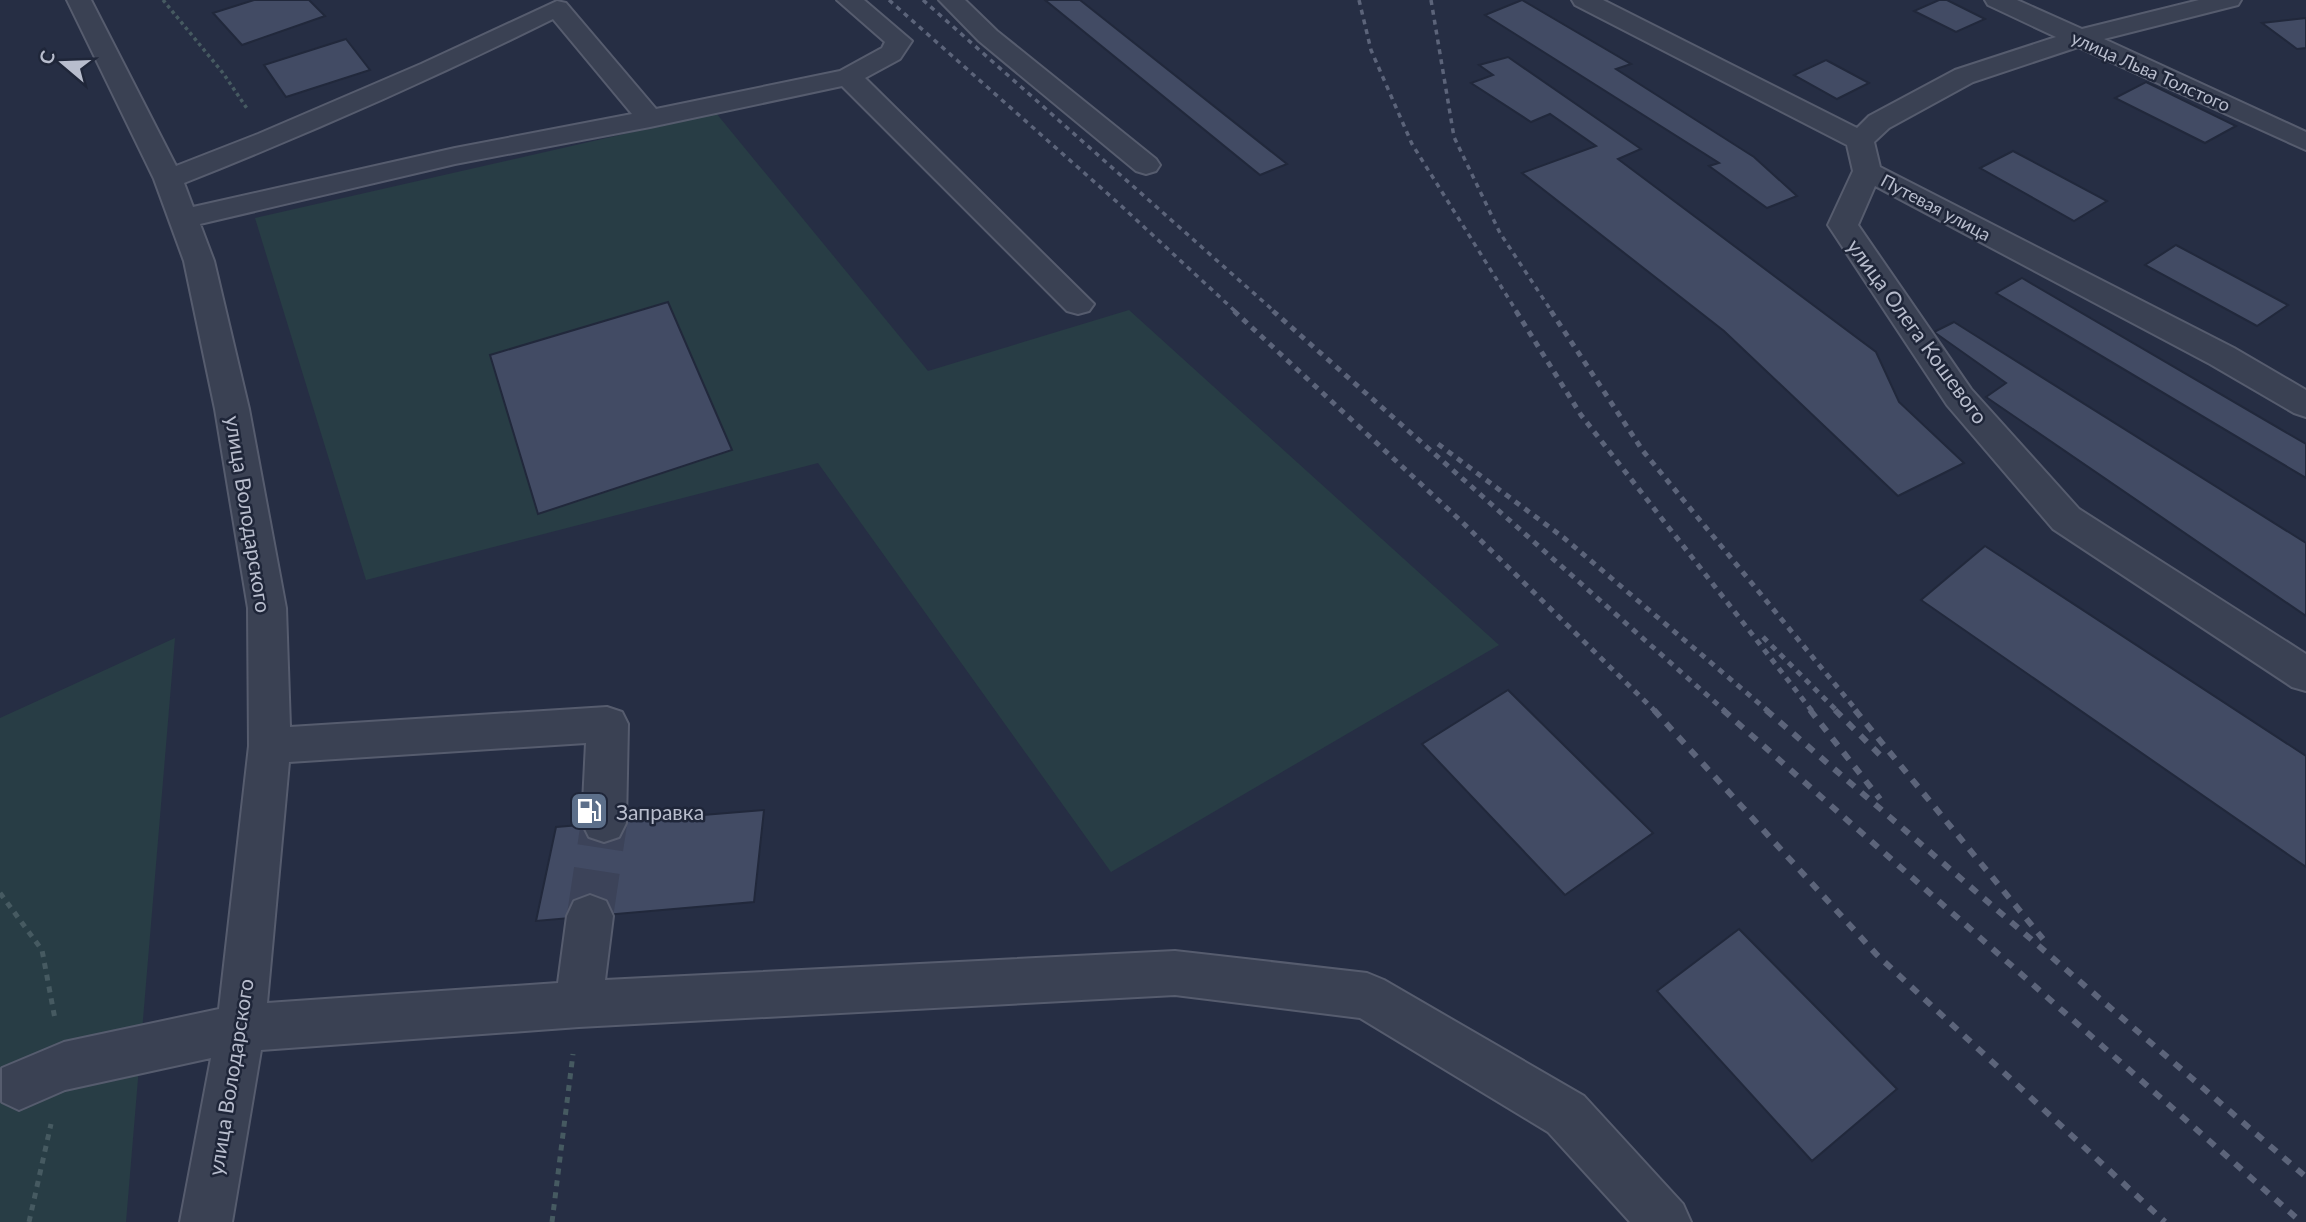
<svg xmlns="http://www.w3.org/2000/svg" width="2306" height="1222" font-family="Lato,sans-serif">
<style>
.green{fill:#283d45}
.building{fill:#424b64;stroke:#21283b;stroke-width:2}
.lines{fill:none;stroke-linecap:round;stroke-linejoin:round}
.minor-tunnel{stroke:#3c4359;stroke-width:46;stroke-dasharray:46 23;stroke-linecap:butt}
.minor-casing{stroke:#565c6e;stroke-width:4}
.path-far1{stroke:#465a61;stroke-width:3.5;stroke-dasharray:3.5 3.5;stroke-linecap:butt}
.path{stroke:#465a61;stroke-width:5;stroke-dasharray:6 6;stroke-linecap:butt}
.minor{fill:#3a4153;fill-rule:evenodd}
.rail-far2{stroke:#5c647a;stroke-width:3.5;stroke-dasharray:5 5;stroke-linecap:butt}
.rail-far1{stroke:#5c647a;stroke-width:5;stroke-dasharray:6 6;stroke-linecap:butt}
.rail{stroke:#5c647a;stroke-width:6;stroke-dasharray:9 9;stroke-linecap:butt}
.labels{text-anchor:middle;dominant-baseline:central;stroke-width:5;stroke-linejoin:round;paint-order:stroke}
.far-street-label{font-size:18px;fill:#b8bdcd;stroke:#1f2639}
.street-label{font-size:21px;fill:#b8bdcd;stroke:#1f2639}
.poi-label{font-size:21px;fill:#b8bdcd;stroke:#1f2639;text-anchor:start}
</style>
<rect width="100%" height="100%" fill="#262e44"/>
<path class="green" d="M716,113L928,371L1129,310L1499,645L1111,872L818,463L366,580L255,218Z
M175,638L126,1222H0V718Z"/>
<path class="building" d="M254,0H309L325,16L242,45L213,13Z
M1045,0H1080L1287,164L1260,175Z
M1522,0L1631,64L1616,69L1754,157L1797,196L1767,208L1709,166L1719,163L1485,15Z
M1939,0H1947L1985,19L1956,32L1914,11Z
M2306,18V48L2297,49L2262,23Z
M346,39L370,70L286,97L264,65Z
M1508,57L1641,149L1618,159L1876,352L1899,402L1964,463L1898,496L1724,331L1522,173L1596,146L1550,114L1531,122L1471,83L1493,75L1479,65Z
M1826,60L1869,83L1837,99L1794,75Z
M2146,82L2236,126L2205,143L2115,98Z
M2013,151L2107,201L2074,221L1980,168Z
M2176,245L2288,305L2257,326L2145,265Z
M2022,278L2306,444V478L1996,293Z
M668,302L732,450L538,514L490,355Z
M1954,322L2306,543V616L1986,397L2006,383L1934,332Z
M1985,546L2306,756V867L1921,600Z
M1508,690L1653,833L1565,895L1422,744Z
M764,810L754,902L536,921L556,827Z
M1739,929L1897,1089L1812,1161L1657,991Z"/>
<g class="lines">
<path class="minor-tunnel" d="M590,916L604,823"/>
<defs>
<path id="minor" d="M67,0H91L176,166L258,134L421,64L557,1L566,3L656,109L840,71L882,48L885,42L837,0H864L912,41L900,59L865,78L1094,304L1089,311L1078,314L1067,311L842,86L650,127L455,164L200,224L214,261L249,409L286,608L290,727L607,707L622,712L628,724L626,823L619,837L604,842L589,837L582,823L586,743L289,762L267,1003L558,983L567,916L574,901L590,895L606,901L613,916L605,980L1175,951L1367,973L1384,980L1584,1096L1683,1204L1691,1222H1630L1548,1132L1360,1018L1175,995L579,1027L261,1050L232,1222H180L211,1058L65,1090L19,1110L2,1102V1068L64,1042L219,1009L249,746L248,608L215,409L184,261L154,179ZM553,19L632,114L455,148L193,207L184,183C310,133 432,79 553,19Z
M939,0H965L997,31L1156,159L1160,165L1156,171L1146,174L1136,171L979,41Z
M1572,0H1603L1857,128L1869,116L1955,70L2056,37L1988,5L1985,0H2017L2082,29L2199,0H2241L2238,5L2104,39L2306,132V150L2078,47L1973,82L1889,128L1874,142L1880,167L2234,348L2306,390V417L2294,413L2210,364L1875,186L1858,225L1971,389L2079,509L2306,654V691L2292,687L2053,529L1947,405L1828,225L1853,171L1847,145L1575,5Z"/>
</defs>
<use href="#minor" class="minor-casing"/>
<path class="path-far1" d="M163,0L223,73L248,110"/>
<path class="path" d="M0,893L42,950L55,1019
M29,1222L51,1124
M552,1222L573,1054"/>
<use href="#minor" class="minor"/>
<path class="rail-far2" d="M889,0L1117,202L1236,312
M923,0L1275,312
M1359,0L1371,50L1412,144L1517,312
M1431,0L1454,137L1500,233L1552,312"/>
<path class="rail-far1" d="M1234,311L1462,522L1655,711
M1273,311L1725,711
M1516,311L1581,415L1812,711
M1551,311L1643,451L1857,711
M1438,444L1564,538L1768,711
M1763,637L1837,711"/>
<path class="rail" d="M1654,710L1877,955L2165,1222
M1723,710L2301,1222
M1766,710L2306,1177
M1810,710L1880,799
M1835,710L1884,759
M1855,710L2043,939"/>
</g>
<defs>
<symbol id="fuel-square" viewBox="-11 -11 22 22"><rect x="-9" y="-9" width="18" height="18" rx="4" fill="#5c6f8a" stroke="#1f2639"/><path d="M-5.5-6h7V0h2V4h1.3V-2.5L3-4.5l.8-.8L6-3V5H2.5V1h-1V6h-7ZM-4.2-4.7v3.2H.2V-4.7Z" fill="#fff"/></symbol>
</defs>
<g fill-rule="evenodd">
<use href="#fuel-square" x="567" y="789" width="44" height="44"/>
</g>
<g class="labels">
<g class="far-street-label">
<text transform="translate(2151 71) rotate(24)">улица Льва Толстого</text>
<text transform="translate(1936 207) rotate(28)">Путевая улица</text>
</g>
<g class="street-label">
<text transform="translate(1918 331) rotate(54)">улица Олега Кошевого</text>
<text transform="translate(249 514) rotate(81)">улица Володарского</text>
<text transform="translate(230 1077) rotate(-81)">улица Володарского</text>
</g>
<g class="poi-label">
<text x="616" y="811">Заправка</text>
</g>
</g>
<g transform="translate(63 63) rotate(289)" stroke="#1f2639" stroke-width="5" paint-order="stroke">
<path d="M0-5L12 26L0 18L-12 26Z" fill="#b8bdcd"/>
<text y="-10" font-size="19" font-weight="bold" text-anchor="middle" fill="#b8bdcd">С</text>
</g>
</svg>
